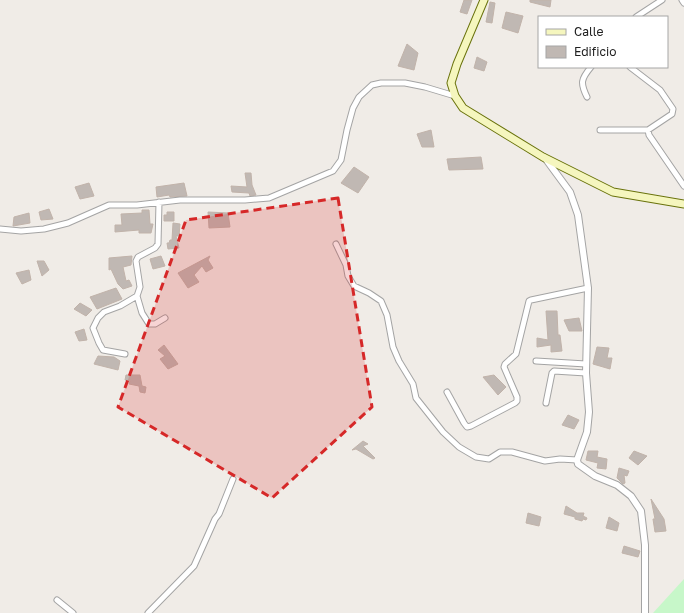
<svg xmlns="http://www.w3.org/2000/svg" width="684" height="613" font-family="'Golos Text',sans-serif">
<style>
.park{fill:#c7f7c9}
.building{fill:#c0b8b3;stroke:#c1b3aa}
.lines{fill:none;stroke-linecap:round;stroke-linejoin:round}
.minor-casing{stroke:#a4a4a4;stroke-width:7}
.tertiary-casing{stroke:#a4a4a4;stroke-width:8}
.secondary-casing{stroke:#69720b;stroke-width:9}
.minor{stroke:#fff;stroke-width:5}
.tertiary{stroke:#fff;stroke-width:6}
.secondary{stroke:#f5f6be;stroke-width:7}
.marked{fill:#d62828;fill-opacity:0.2;stroke:#d62828;stroke-width:3;stroke-dasharray:8 5;stroke-linejoin:round}
</style>
<rect width="100%" height="100%" fill="#f0ece7"/>
<path class="park" d="M684,579V613H653Z"/>
<path class="building" d="M464,0H472L467,14L460,12Z
M530,0H551L550,7L530,2Z
M490,2L495,3L492,23L486,22Z
M506,12L523,16L518,33L502,28Z
M407,44L418,53L414,70L398,66Z
M477,57L487,62L484,71L474,68Z
M431,130L434,147H422L417,134Z
M481,157L483,169L449,170L447,159Z
M354,167L369,177L358,193L341,183Z
M245,173H251L252,185L256,195L250,196L249,193L232,192L231,186L247,187Z
M89,183L94,196L80,199L75,187Z
M184,183L187,196L170,197L169,195L157,197L156,187Z
M49,209L53,219L41,220L39,212Z
M142,210H149L150,224H153L151,233H139V230L115,232V225H122L121,214L142,213Z
M167,212H174V221H164V215H167Z
M208,212L228,213L230,227L209,228Z
M29,213L30,223L13,226L14,217Z
M173,223L180,224L179,236H176L179,248L168,249L167,243H169L170,240H172Z
M132,256L131,265L123,267L126,281L129,280L132,286L123,289L118,284L111,269L109,270V258Z
M161,256L165,266L153,269L150,259Z
M210,256L208,260L213,268L206,272L202,266L194,275L199,282L188,288L178,273Z
M37,261H44L49,270L42,276Z
M29,270L31,280L22,284L16,273Z
M116,288L122,299L97,309L90,297Z
M80,303L92,310L86,316L74,309Z
M546,311H557L558,335H560L562,351L551,352V345L537,347V338L548,340Z
M579,318L582,331H569L564,320Z
M84,329L87,340L79,341L75,332Z
M164,345L178,364L168,369L160,359L165,356L158,350Z
M597,347L609,348L607,358H612L610,369L593,364Z
M98,356L114,357L120,361L118,370L94,364Z
M126,375H140L142,386L146,387L145,393L140,392L139,386L129,384L130,381L125,380Z
M494,375L506,387L498,395L483,377Z
M568,415L579,420L574,429L562,425Z
M363,441L368,444L363,446L375,458L373,459L356,449L352,450Z
M588,451H598L597,457L607,459L606,469L597,468L598,463L586,460Z
M634,451L647,456L638,465L629,458Z
M619,468L629,471L627,476L624,475L625,483L623,484L617,478Z
M651,499L664,519L666,531L655,532L653,519H655Z
M566,506L577,513H584L583,516L587,518L586,520L583,519L582,521L575,519V517L564,514Z
M528,513L541,517L539,526L526,523Z
M609,517L619,523L617,531L606,528Z
M624,546L640,551L638,557L622,553Z"/>
<g class="lines">
<defs>
<path id="minor" d="M682,0L684,3
M636,17L662,0
M630,67L660,90L673,109L672,114L648,130L649,135L684,186
M587,97C580,83 581,79 591,67
M600,130H648
M159,202L158,244L155,248L138,257L136,261L140,287L137,296L142,313L149,324H155L165,318
M0,229L21,231L44,229L68,223L109,205H137L180,200H245L269,198L333,171L341,160L347,130L353,108L359,97L372,85L381,83H405L425,87L455,96
M336,244L346,265L348,276L354,286L369,293L381,301L387,315L393,347L399,361L413,384L416,398L443,432L459,447L476,457L489,459L500,452H512L545,461L560,459L577,460
M125,354L103,350L99,343L93,328L98,318L104,312L120,306L137,296
M536,361L586,364
M447,392L464,423L467,427L471,426L515,403L517,401V397L504,367L505,364L516,354L529,301L531,300L588,288
M546,403L552,373L554,371L586,373
M57,600L73,613
M148,613L194,566L215,519L219,514L233,479"/>
<path id="tertiary" d="M545,158L570,192L578,215L588,288L586,373L589,412L587,432L577,460L578,464L595,476L617,485L631,496L641,511L645,545V613"/>
<path id="secondary" d="M484,0L457,64L451,83L455,96L463,108L543,157L613,192L684,204"/>
</defs>
<use href="#minor" class="minor-casing"/>
<use href="#tertiary" class="tertiary-casing"/>
<use href="#secondary" class="secondary-casing"/>
<use href="#minor" class="minor"/>
<use href="#tertiary" class="tertiary"/>
<use href="#secondary" class="secondary"/>
</g>
<path class="marked" d="M338,198L372,407L272,498L118,407L186,220Z"/>
<rect x="538" y="16" width="130" height="52" fill="#ffffff" stroke="#a6a6a6"/>
<rect x="546" y="29" width="20" height="6" fill="#f5f6be" stroke="#a6a6a6"/>
<text x="574" y="36" font-size="12" fill="#202020">Calle</text>
<rect x="546" y="46" width="20" height="12" fill="#c0b8b3" stroke="#a6a6a6"/>
<text x="574" y="56" font-size="12" fill="#202020">Edificio</text>
</svg>
